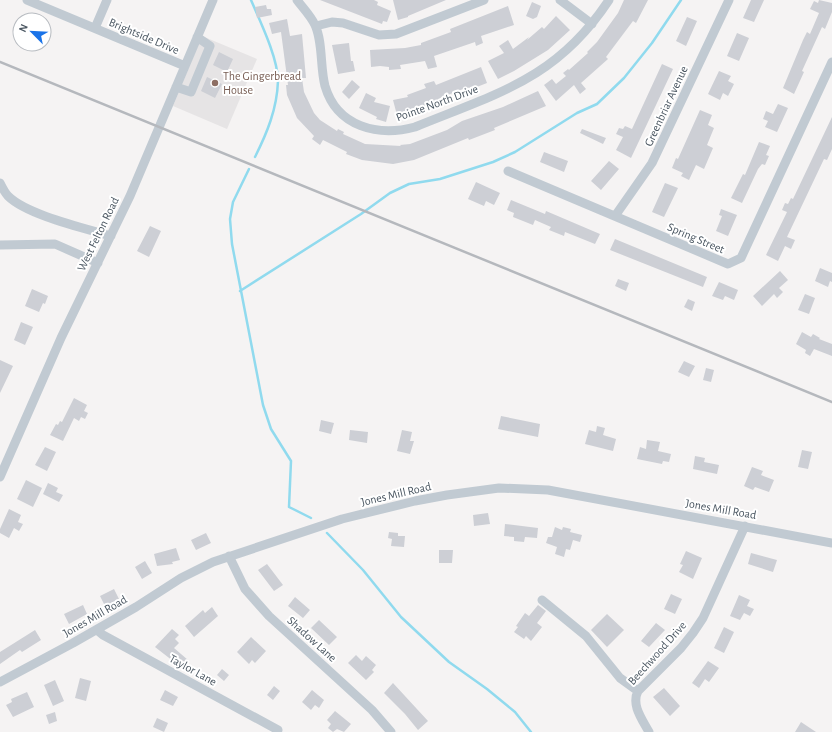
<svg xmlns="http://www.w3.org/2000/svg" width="832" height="732" font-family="'Alegreya Sans',sans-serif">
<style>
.education{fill:#e6e4e5}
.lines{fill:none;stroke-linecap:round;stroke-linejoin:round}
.stream{stroke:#90daee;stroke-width:2.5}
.building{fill:#cdcfd5}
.minor{stroke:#c1cad2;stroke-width:9}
.rail{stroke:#b5b8bd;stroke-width:2.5}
.education-dot{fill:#8d6e63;stroke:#fff;stroke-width:1.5}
.labels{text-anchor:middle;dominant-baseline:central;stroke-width:4;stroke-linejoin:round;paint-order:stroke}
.street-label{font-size:12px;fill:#4a5661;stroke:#fff}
.education-label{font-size:12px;fill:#785e54;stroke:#fff;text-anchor:start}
</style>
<rect width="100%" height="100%" fill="#f5f3f3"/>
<path class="education" d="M202,36L257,59L227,129L173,106Z"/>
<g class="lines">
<path class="stream" d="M251,0C260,21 278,58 278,81C277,109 267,133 255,157
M249,169L233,202L230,219L232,244L263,405L271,429L291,461L289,507L311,518
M240,291L361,214L390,193L409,184L440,179L493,162L515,152L577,113L597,104L624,78L652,43L681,0
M327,533L363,570L401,617L449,662L487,689L515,712L531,732"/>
</g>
<path class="building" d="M320,0H374L378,2L377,5L391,11L387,22L383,21L382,24Z
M393,0H446L408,16V17L398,20Z
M624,0H648L636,23L633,21L606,57L608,59L581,83L586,89L580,94L574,85L556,101L544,85L552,79L556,84L566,76L563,73L568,69L569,70L588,53L587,52L597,42L618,13Z
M751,0H764L754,22L743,18Z
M819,0L832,3V12L825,29L822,27L802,71L804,72L794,94L783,88L803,40L807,32L810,34L819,13L810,9L814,1L818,3Z
M532,2L541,6L537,17L533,19L526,16Z
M266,5L267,9H271L272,15L257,18L255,7Z
M508,6L514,25L481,36L483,43L476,46L475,42L434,56L437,67L428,69L425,61L400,65L401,69L389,70V67L380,66L371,67L370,50L405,48L421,45V43L451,32L450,29Z
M556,16L570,30L548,50L514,71L498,79L488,61L504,53L499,46L508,40L513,49L529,37L527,40L542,27L544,29Z
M687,17L697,21L686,46L676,41Z
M287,19L290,36L302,34L306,78H302L304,92L314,113L320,120L337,131L338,129L344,132L343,134L365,144L401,146L400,145L410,144L447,130L462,121L503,107L538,91L546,106L494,128L495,130L469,140L468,138L414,160L393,164L362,160L346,154L347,152L323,140L320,145L312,139L314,136L297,118L287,95L286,85H288L281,32L272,34L269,23Z
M737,33L749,38L739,61L727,56Z
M349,43L351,61H353L355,71L338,74L332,45Z
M219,52L233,59L227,72L213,65Z
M662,64L673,69L631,158L616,150L623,137L616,134L619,128L623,129L625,126L632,129Z
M481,67L487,83L464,92L463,89L440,98L441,100L408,113L409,116L398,119L393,100L408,97L407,95L426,88L424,84L434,81L436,85Z
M719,71L731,76L728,81L734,84L728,96L723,93L720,100L708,94Z
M207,77L222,84L215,98L201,91Z
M352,80L360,87L349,99L342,92Z
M366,93L376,98L374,102L390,106L386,122L376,119L377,117L359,108Z
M778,104L788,108L777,132L765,127L768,121L763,119L766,111L773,114Z
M700,110L712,115L708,125L714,128L707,145L713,148L704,169L696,165L689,180L681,176L683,173L672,168L676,158L678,159Z
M832,117V149L827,160L824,159L787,237L795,240L791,249L785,246L778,261L766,255L787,212L782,210L785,203L788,204L791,198L793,199Z
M582,129L606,138L603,144L580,133Z
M759,142L770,146L766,155L769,156L765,165L762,164L758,169L742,203L731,198L743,174L745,175Z
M544,152L568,161L564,172L540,162Z
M609,161L619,169L601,190L591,181Z
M476,182L500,193L494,205L486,201L484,206L468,199Z
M665,183L678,188L664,217L652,212Z
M511,200L545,214L546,211L600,234L595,244L565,232L564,236L549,230L551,227L535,220L533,225L513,217L514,213L507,210Z
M721,209L737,215L728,236L716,231L722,216L719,215Z
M150,226L161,231L149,257L137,251Z
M615,239L707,277L703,287L610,250Z
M820,268L832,273V282L830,281L828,287L815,281Z
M780,271L788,280L779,288L783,292L777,298L774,294L762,306L753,296Z
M618,279L629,283L626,291L615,286Z
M719,282L738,290L734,300L725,296L723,300L712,296Z
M32,289L48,296L45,304L43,303L39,312L25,306Z
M805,294L815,298L809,314L798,310Z
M688,299L695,302L692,311L684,307Z
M21,322L33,327L25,345L14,340Z
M802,332L811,337L813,334L820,338L819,339L832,344V356L814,349L810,356L805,353L806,350L796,344Z
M0,360L13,366L0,393Z
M684,361L695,366L689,377L678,372Z
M706,368L714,370L711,382L703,380Z
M74,398L87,405L84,411L88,413L85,419L81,417L79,421L74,418L63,441L50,435L56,424L58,425L60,421L62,422Z
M501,416L540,424L538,437L498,429Z
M321,420L334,423L331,434L319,431Z
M597,426L605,428L603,435L616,439L613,451L585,444L589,430L596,432Z
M350,430L368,432L367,443L349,440Z
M402,430L412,432L410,441H414L410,454L397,451Z
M647,440L660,442L658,451L671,454L669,462L663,461L662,464L637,459L640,447L646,449Z
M45,447L56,452L47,471L35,465Z
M802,450L812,452L808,469L798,467Z
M695,456L705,458L704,462L719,465L717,474L693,469Z
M752,467L763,471L761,475L774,480L769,492L755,487L753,490L744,486Z
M26,480L42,488L33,507L17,499Z
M48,483L58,488L56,492L63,495L59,502L43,494Z
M9,509L21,515L18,522L23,524L19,531L14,528L9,538L0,533V529Z
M488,513L490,524L474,526L473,515Z
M505,524L538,528L537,538L525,537L524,542L514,541V537L504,536Z
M555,527L562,530L563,527L571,529L570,532L582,535L580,542L573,540L570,550L566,549L564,557L555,554L557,547L546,543L548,537H552Z
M389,532L398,533V536H405L404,547L391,546L392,539L388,538Z
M206,533L211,543L196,550L191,540Z
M176,548L180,560L172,562L173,564L157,566L154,554Z
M439,550H453L452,563H439Z
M686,551L702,558L693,579L679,572L683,565L680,564Z
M751,553L777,560L773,572L748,564Z
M145,561L152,573L142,579L135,567Z
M267,564L283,585L274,591L258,570Z
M114,589L119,599L105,606L100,596Z
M671,594L682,599L675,614L664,609Z
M739,595L750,600L747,606L754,609L750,616L744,613L740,620L730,616Z
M295,597L310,610L303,618L288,606Z
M83,605L87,614L69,624L64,614Z
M538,605L546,611L537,623L542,627L531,641L526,636L524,639L514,632L518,627L516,626L525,613L529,616Z
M212,607L218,616L194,637L185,626L203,610L205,613Z
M607,614L624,630L607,647L591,630Z
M319,620L337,637L329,645L311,628Z
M656,623L665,630L649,647L641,641Z
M724,627L734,632L724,653L714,648Z
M172,629L179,635L175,639L179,643L174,648L188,660L182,668L155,647Z
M35,630L41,640L22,652L20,650L0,664V652Z
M251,637L266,651L255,663L252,660L249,664L237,652Z
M356,655L362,661L366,656L376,665L372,670L374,672L366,680L348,663Z
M708,661L719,668L709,682L705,679L699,688L692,683Z
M222,669L229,675L224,681L217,675Z
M80,678L91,681L86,701L75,698Z
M55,680L64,701L53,706L44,685Z
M393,683L428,721L418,730L405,714L384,693Z
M274,686L280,691L273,700L267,695Z
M664,688L680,706L670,716L653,697Z
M165,690L178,697L173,706L160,700Z
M312,690L324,700L319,708L315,705L311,710L302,702Z
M27,692L34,707L13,717L6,705L12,702L11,699Z
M335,711L351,724L344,732L337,729L333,732L328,728L331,724L327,720Z
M55,712L57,721L49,724L46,715Z
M157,718L168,723L164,732L153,727Z
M801,722L816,732H795Z"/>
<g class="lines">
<path class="minor" d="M27,0L185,66
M297,0C303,8 311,16 315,25C323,42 320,67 325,86C337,127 378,137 415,127C498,93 557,79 609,0
M560,0L592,24
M316,26L332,22L343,23L379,35L396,34L484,0
M95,28L107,0
M176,87L191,92L210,46L197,37
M508,171L728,264L741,258L832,62
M0,183C2,187 5,193 8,196C27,215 84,228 111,236
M615,216L652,163L729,0
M0,245L55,244L98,263
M0,477L61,338L130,196L213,0
M229,556L245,589L269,616L372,710L391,732
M542,600L586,636L620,678L638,691
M97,630L103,635L278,730
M0,682L73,643L136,607L181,578L213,562L342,519L415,501L447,495L499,488L548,490L832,543
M649,732C642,719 631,705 638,691L681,648L693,633L703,618L745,526"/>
<path class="rail" d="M0,62L832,402"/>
</g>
<circle class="education-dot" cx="215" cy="83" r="4"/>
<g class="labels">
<g class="street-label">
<text transform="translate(144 36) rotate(23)">Brightside Drive</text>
<text transform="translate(437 103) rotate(-20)">Pointe North Drive</text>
<text transform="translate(666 106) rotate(-65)">Greenbriar Avenue</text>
<text transform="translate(98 234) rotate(-64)">West Felton Road</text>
<text transform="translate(696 238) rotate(23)">Spring Street</text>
<text transform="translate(396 494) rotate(-13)">Jones Mill Road</text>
<text transform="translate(721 509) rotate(10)">Jones Mill Road</text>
<text transform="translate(95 616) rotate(-30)">Jones Mill Road</text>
<text transform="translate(312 639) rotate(42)">Shadow Lane</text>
<text transform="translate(657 653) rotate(-48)">Beechwood Drive</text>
<text transform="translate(193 670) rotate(29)">Taylor Lane</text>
</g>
<g class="education-label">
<text x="223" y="76">The Gingerbread<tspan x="223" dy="14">House</tspan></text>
</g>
</g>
<g transform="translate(32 32) rotate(294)"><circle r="19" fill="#ffffff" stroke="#b7bbc0"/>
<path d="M0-3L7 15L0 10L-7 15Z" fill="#1a73e8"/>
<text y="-6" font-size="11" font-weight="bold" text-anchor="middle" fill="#4a5661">N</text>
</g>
</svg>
